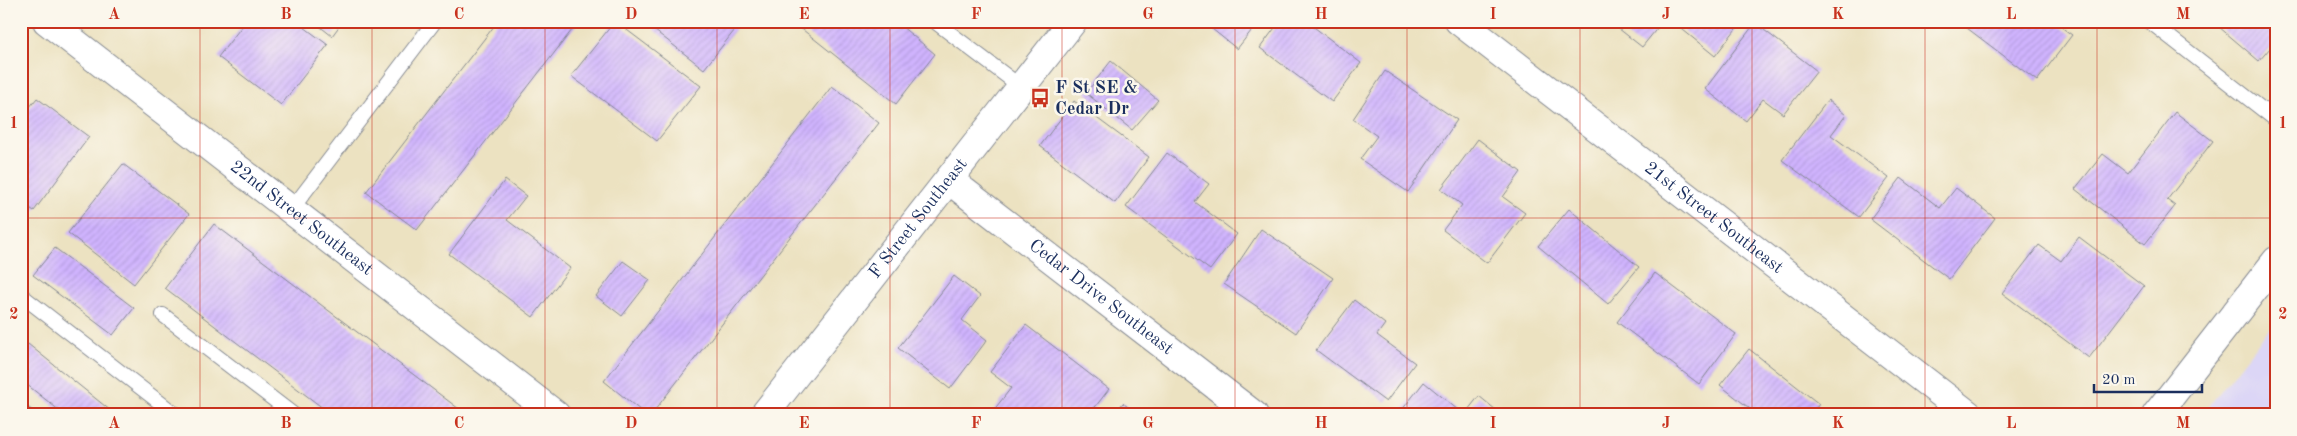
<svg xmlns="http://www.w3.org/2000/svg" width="2297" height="436" font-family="'Old Standard TT',serif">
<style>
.built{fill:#dcd6f6}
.building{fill:url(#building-hatch)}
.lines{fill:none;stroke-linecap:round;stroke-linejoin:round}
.service-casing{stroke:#848890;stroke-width:16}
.minor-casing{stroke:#848890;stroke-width:30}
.tertiary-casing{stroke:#848890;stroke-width:30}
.service{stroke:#fff;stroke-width:14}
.minor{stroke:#fff;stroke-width:28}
.tertiary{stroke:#fff;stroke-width:28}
.grid{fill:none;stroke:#c8321e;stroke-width:1;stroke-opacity:0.55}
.labels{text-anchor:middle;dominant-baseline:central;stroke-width:5;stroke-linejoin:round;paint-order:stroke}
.poi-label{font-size:18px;font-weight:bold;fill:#1b2f5e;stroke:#fbf7ec;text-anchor:start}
.street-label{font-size:18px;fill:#1b2f5e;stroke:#fbf7ec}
.neatline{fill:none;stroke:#c8321e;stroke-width:2}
.grid-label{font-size:16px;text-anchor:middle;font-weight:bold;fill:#c8321e}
</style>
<defs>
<pattern id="building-hatch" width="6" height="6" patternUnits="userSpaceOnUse" patternTransform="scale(1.25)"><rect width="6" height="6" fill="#d0b4fe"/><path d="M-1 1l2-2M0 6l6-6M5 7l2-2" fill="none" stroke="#b29bdc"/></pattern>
</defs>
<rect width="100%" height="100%" fill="#fbf7ec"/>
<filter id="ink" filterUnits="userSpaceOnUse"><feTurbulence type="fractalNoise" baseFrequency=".02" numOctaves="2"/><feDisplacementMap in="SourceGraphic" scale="10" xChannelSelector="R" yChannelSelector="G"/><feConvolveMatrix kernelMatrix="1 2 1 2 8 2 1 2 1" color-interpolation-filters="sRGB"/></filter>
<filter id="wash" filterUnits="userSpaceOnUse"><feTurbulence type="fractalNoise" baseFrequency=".0096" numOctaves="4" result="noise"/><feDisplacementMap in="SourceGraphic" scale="20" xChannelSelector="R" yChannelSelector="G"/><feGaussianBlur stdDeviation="1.12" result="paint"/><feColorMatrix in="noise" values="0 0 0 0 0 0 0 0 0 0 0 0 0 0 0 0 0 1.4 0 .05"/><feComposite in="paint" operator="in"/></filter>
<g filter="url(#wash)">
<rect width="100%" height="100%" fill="#ece2c1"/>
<path class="built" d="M2276,320V415H2202Z"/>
<g id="blocks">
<path class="building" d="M170,21H180L176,26Z
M246,21H296L328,45L281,105L218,57Z
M313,21H343L332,36Z
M498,21H579L417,230L366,192Z
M615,21L701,86L657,141L571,76Z
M661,21H742L704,69L654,30Z
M802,21H895L935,54L896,104L798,26Z
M1202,21H1259L1237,49Z
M1280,21H1306L1361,63L1332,102L1260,48Z
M1609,21H1663L1642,47Z
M1672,21H1742L1715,56Z
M1967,21H2053L2072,35L2037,81L1963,25Z
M2212,21H2276V41L2259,61Z
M1755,23L1817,71L1783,114L1763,99L1746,121L1705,89Z
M1111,61L1158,100L1132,130L1086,93Z
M1385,71L1457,120L1408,192L1360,159L1377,136L1353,119Z
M832,86L879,123L651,415H646L604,381Z
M37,98L89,137L34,211L21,202V118Z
M1828,100L1846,115L1831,135L1889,178L1859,217L1782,160Z
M1074,101L1149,157L1115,203L1040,146Z
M2175,112L2213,141L2167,200L2175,206L2145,244L2075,189L2103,154L2128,173Z
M1478,139L1521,172L1503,197L1525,213L1487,263L1443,230L1462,205L1441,189Z
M1167,153L1209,184L1195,202L1237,234L1210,270L1126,207Z
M123,164L189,214L134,284L68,233Z
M1901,178L1940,208L1956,188L1995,218L1949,279L1870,219Z
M505,180L526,196L507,220L570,268L533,317L449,254Z
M1569,209L1639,267L1608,304L1538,246Z
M214,224L467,415H332L165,288Z
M1261,229L1333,278L1296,333L1224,284Z
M2079,237L2144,286L2089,358L2002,293L2039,245L2061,261Z
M55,248L134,308L113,335L33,275Z
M623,261L650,280L622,316L596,296Z
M1655,273L1736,334L1699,384L1617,322Z
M954,276L980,296L962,320L987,340L950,389L898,348Z
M1354,300L1385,324L1377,335L1415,363L1386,402L1316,350Z
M1026,325L1109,389L1089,415H999L993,411L1011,388L990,372Z
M28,344L116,415H65L21,380V353Z
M1749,349L1819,404L1811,415H1758L1720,385Z
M1424,382L1464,415H1398Z
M1479,396L1502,415H1464Z
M21,402L38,415H21Z
M1123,403L1138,415H1113Z"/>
</g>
</g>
<g filter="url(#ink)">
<use href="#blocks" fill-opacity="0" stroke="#848890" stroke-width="1"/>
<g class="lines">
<defs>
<path id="service" d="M934,21L1021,87
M2149,21L2276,120
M291,210L435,21
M21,295L176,415
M163,315L294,415"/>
<g id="minor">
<path id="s1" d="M47,21L556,415"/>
<path id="s2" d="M949,180L1254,415"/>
<path id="s3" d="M764,415L1073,21"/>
<path d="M2156,415L2276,261"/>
</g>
<g id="tertiary">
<path id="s4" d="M1459,21L1969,415"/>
</g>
</defs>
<use href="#service" class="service-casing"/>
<use href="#minor" class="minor-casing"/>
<use href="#tertiary" class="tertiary-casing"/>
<use href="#service" class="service"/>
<use href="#minor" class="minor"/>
<use href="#tertiary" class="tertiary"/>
</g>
</g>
<path class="grid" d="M200,21V415M372,21V415M545,21V415M717,21V415M890,21V415M1062,21V415M1235,21V415M1407,21V415M1580,21V415M1752,21V415M1925,21V415M2097,21V415M21,218H2276"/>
<defs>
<symbol id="bus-bare" viewBox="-9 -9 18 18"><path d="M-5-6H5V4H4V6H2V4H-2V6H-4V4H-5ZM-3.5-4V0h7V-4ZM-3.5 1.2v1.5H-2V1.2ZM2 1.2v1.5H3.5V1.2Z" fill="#c8321e" stroke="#fbf7ec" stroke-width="2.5" paint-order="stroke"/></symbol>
</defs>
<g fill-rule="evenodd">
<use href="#bus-bare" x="1026" y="84" width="28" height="28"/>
</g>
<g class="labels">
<g class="poi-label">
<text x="1055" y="88">F St SE &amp;<tspan x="1055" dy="21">Cedar Dr</tspan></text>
</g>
<g class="street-label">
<text stroke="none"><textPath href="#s1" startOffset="322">22nd Street Southeast</textPath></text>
<text stroke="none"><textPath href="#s3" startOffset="250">F Street Southeast</textPath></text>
<text stroke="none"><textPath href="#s4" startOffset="322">21st Street Southeast</textPath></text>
<text stroke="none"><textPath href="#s2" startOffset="192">Cedar Drive Southeast</textPath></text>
</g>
</g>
<rect width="2297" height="436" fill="none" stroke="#fbf7ec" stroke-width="55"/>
<path d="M2094 384v8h108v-8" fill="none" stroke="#1b2f5e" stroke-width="2.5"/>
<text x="2102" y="384" font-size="15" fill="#1b2f5e" stroke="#fbf7ec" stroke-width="4" paint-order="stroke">20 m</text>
<rect x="28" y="28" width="2242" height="380" class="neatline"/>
<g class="grid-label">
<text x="114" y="19">A</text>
<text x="286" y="19">B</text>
<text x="459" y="19">C</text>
<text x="631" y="19">D</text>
<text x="804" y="19">E</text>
<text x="976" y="19">F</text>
<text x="1148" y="19">G</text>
<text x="1321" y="19">H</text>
<text x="1493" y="19">I</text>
<text x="1666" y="19">J</text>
<text x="1838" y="19">K</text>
<text x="2011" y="19">L</text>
<text x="2183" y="19">M</text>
<text x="14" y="128">1</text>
<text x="2283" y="128">1</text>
<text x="14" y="319">2</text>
<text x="2283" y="319">2</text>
<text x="114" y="428">A</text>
<text x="286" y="428">B</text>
<text x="459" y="428">C</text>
<text x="631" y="428">D</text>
<text x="804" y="428">E</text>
<text x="976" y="428">F</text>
<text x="1148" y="428">G</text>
<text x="1321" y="428">H</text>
<text x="1493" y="428">I</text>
<text x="1666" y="428">J</text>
<text x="1838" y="428">K</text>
<text x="2011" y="428">L</text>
<text x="2183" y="428">M</text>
</g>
</svg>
